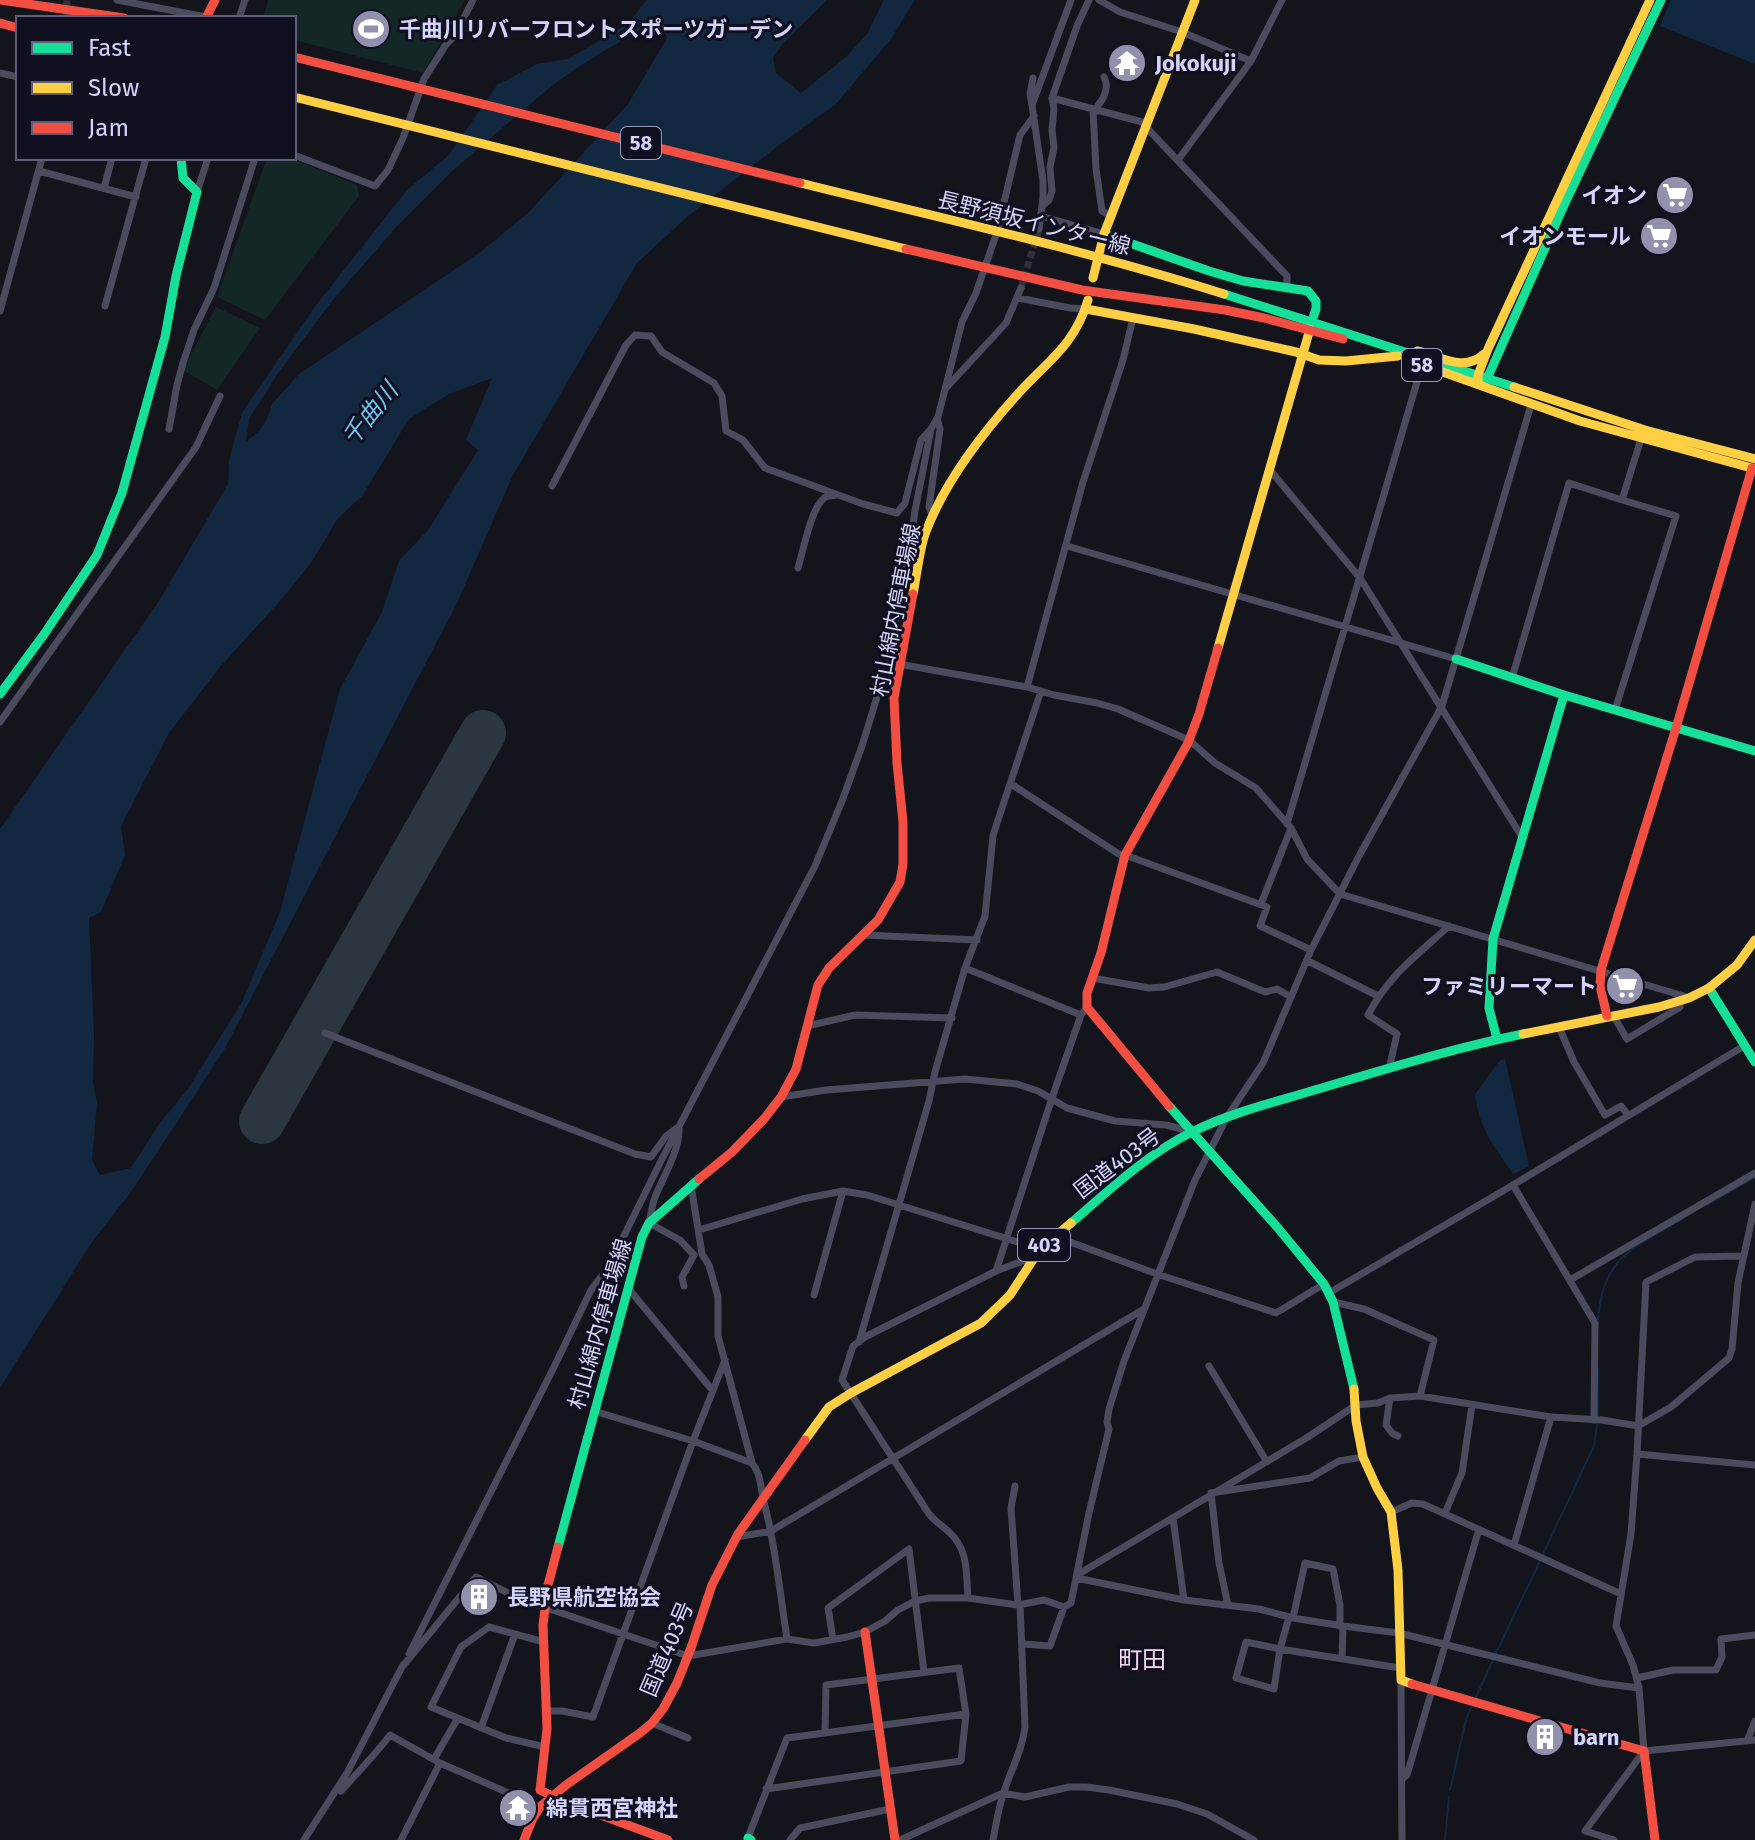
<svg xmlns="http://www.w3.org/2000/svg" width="1755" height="1840" font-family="'Fira Sans','Noto Sans JP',sans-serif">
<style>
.green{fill:#132726}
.water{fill:#122840;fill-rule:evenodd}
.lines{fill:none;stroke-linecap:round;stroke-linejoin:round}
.stream{stroke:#122840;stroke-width:2}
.runway{stroke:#2c3640;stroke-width:46}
.street-tunnel{stroke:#31313e;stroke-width:7;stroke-dasharray:7 3.5;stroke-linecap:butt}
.street{stroke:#4a4b5d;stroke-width:7}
.fast{stroke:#16e098;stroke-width:9}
.slow{stroke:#ffcf43;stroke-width:9}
.jam{stroke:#f24e42;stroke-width:9}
.labels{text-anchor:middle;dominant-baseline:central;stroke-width:6;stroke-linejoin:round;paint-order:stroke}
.shield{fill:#111021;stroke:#9a99ba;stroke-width:2}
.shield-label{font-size:20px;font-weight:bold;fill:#d4d4fb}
.poi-label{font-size:22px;font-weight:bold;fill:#d4d4fb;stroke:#111021;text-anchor:start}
.street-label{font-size:22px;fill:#d4d4fb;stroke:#111021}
.water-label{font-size:24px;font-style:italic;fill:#6cc4f1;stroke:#111021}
.neighbourhood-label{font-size:24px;fill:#fbd6f2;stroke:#111021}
</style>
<rect width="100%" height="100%" fill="#14141d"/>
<path class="green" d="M268,0H465L423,73L294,40V18H263Z
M267,158H290L357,185L359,196L265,320L217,297Z
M216,307L260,328L217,390L183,370Z"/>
<path class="water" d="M647,0H827L783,43L773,58L776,73L801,93L846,57L867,34L884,0H915L890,40L835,105L783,142L687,217L637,263L512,477L457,603L224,1050L131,1192L92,1242L0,1388V829L159,601L228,484L229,460L242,413L316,305L407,190L449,155L497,85L537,64L568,59L627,24ZM648,28L664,30L667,38L628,104L528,213L482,251L299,374L272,404L267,419L260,430L246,442L249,419L278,373L332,301L397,226L451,172L555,83L595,56L632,35ZM492,378L466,440L478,450L428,530L399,561L382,612L340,689L280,912L242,1002L188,1089L159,1124L131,1168L100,1175L92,1160L97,1103L93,1083L94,1035L89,918L101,912L125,855L121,826L169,733L219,668L280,601L311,563L338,518L362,496L409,419L449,394Z
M1671,0H1755V64L1660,26Z
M1505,1059L1529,1166L1513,1174C1494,1146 1479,1129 1475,1094L1500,1060Z"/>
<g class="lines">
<path class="stream" d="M1707,1205L1755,1177
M1598,1323C1601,1257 1633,1248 1684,1218
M1598,1369V1416
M1543,1554L1594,1446L1597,1424
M1496,1653L1540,1561
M1475,1699L1493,1660
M1450,1790L1466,1720L1471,1707
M1445,1840L1449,1797"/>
<path class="runway" d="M262,1121L483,733"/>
<path class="street-tunnel" d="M66,18L67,0
M1021,288L1039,229"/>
<path class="street" d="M117,0L206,17
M1089,0L1077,26L1052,98L1146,123
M1099,0L1120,12L1182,32L1251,61
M239,18L245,0
M0,73L18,77
M1032,105L1030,94L1033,78
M1093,110L1096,169L1102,211L1112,217
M1098,111V105C1105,98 1109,85 1104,77
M1145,126L1287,276V287
M294,155L375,186L388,170L403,138L424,79L445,46L455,35L473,0
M1178,160L1251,61L1282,0
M39,171L136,197
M104,188L112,158
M197,192L208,158
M1042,206L1049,200L1052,191L1050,167L1054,147L1052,130L1054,109L1052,98
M1041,216L1104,234
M1039,229L1043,198V181L1032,105L1071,0
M1018,298L1070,308L1086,309
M105,306L146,158
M0,311L42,158
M946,388L1006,323L1021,288
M169,429L177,385L183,363L194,330L214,288L255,158
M1270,470L1360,578L1522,837
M552,486L626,345L635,335L651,336L662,352L714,383L722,396L726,431L743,440L765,468L863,504L897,513L905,503L921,440L929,431
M932,515L929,507L940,429L937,419
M1067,546L1456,659
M798,568C803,551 811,510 823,499C827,495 831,496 836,495
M899,664L1027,687L1054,695L1097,703L1118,709L1189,740L1215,763L1256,788L1291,828L1307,859L1340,894L1687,997
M1512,678L1569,483L1622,500
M1027,687L1083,482L1123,360L1133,318
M1615,710L1676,516L1622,500L1641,439
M0,722L196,447L220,396
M1011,784L1125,858
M1287,824L1422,365
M1125,855L1267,907L1260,926L1311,950
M1261,904L1291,828
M864,935L977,940
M1308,961L1378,996
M965,968L1081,1015
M1092,978L1149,988L1164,987L1217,972L1265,992L1277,989L1291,997
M1613,1015L1627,1039L1680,1007V1001
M807,1026L855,1015L952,1018
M1559,1027L1574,1062L1605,1115L1621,1106L1628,1115
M325,1033L635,1154L651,1157L666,1136L677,1128
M1389,1069L1397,1034L1368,1015C1389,975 1416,956 1449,926
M781,1097L826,1090L965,1079L1017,1084L1038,1091L1067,1108L1115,1121L1166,1125L1189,1131
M679,1129C680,1150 663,1177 655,1197C652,1205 651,1215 649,1223L680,1240L694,1255L682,1277L684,1286
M691,1185L702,1254L709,1265L718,1297V1336L752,1463C761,1474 760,1485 763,1498C775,1544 780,1592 787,1639
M1513,1185L1744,1046
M699,1230L802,1199L843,1191L867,1195L1040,1249
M1054,1236L1157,1274L1276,1313L1324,1284
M996,1271L1052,1098L1081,1015L1087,1007
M1570,1280L1755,1173
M628,1288L713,1391
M1329,1293L1513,1185L1595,1323L1594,1420
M814,1295L843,1191
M1333,1302L1364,1309L1434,1340L1420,1396
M859,1342L929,1101L935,1072L965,968L985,916L993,836L997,823L1041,691
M1209,1366L1267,1462
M1390,1398L1386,1425L1392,1433L1398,1436
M594,1411L693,1441L752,1463
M1637,1454L1755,1465
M1015,1486L1011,1508L1018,1605
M1391,1512L1412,1503L1423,1504L1621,1594
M1445,1513L1462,1473L1472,1405
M1173,1518L1184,1600
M737,1537L771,1531L1144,1309
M1514,1545L1551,1417
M1077,1575L1308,1437L1356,1405L1378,1403L1390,1398L1420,1396L1551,1417L1602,1420L1638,1426L1671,1407L1729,1358L1732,1349L1738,1283L1755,1204
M1076,1578L1184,1600L1259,1609L1293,1618L1343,1626L1399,1633L1600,1683L1639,1688
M968,1598C966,1573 969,1550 949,1532C941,1524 937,1524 929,1514L842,1380L853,1346L865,1337L996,1271L1033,1257
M1228,1605L1219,1563L1211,1493L1310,1478L1339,1461L1363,1457
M1289,1617L1280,1649L1400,1668
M1293,1618L1305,1563L1333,1569L1340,1605V1626
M833,1639L828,1608L909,1549L924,1672
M544,1642L489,1627L461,1647L431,1707L506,1738L545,1747
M1246,1642L1280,1649L1274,1689L1236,1678Z
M1023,1644L1050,1646L1064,1607
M409,1654L554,1367L591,1290L608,1268L662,1159L815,866L842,801L862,746L885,671L909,555L915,511L931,429L938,417L962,322L976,293L997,232L1020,135L1034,116
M1342,1659L1343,1626
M402,1667L476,1577L520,1599L688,1656L787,1639L814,1643L847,1637L865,1632L885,1621L898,1610L915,1601L929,1598H968L1018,1605L1044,1600L1064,1607L1071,1603L1089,1513L1109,1429L1107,1422L1109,1409L1124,1361L1195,1180L1227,1117L1263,1063L1311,950L1359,856L1442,706L1531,405
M1637,1678L1673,1670H1716L1722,1657L1721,1639L1755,1635
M1401,1680L1402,1840
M547,1711H562L593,1717L693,1441L725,1360
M652,1723L688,1738
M481,1728L515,1634
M1747,1741L1755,1721
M1644,1751L1755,1740
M434,1759L458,1718
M1402,1779L1407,1775L1479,1529
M766,1789L961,1761L966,1714L959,1668L826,1685L825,1733
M340,1790L341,1791C358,1772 375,1755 390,1735L440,1763L536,1805
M304,1840L347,1773L403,1665
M401,1840L440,1763
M747,1840L787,1738L966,1714
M790,1840L800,1828L890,1809
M900,1840L1003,1793L1025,1797L1069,1787H1086L1109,1790L1177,1804L1207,1814L1254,1840
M993,1840C996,1825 998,1810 1003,1795C1010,1771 1022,1752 1025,1727L1020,1605
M1614,1840L1585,1831L1644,1751L1639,1688L1633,1665L1616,1626L1631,1534L1637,1454L1646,1282L1695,1257L1743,1256"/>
<path class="fast" d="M1104,234L1209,271L1243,281L1308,291L1316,301V309L1312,321
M1224,294L1514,387
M1484,381L1487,379L1565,203L1661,0
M1456,659L1564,695L1755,751
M0,694L45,633L97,555L122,493L165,337L176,276L197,192L183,178L181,158
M1709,988L1755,1062
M1497,1039L1489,1008L1493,939L1564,695
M1169,1106L1278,1228L1324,1284L1333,1302L1354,1389
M1071,1223C1108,1191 1147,1154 1192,1132C1232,1112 1276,1102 1318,1089C1386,1069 1454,1048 1523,1034
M558,1547L642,1237L649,1223L699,1179
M748,1838L751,1840"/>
<path class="slow" d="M294,97L906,249
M800,183C942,218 1085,250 1224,294
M1093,278L1104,234L1195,0
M1086,309L1194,329L1296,352L1319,360L1346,361L1398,356
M1417,351C1440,356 1464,373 1484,354
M1412,361L1580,421L1755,469
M1478,382V375L1488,349L1650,0
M1514,387L1645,430L1755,459
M913,594C917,574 919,552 925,534C944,483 980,436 1016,396C1046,362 1074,347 1088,300
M1218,648L1310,329
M1523,1034L1659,1007L1689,998L1709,988L1737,965L1755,940
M1354,1389L1356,1421L1363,1457L1377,1488L1391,1512L1398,1570L1401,1680L1412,1684
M805,1440L829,1407L851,1393L981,1323L1010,1295L1040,1249L1071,1223"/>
<path class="jam" d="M0,0L124,18
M206,18L215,0
M0,23L18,28
M294,57L800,183
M906,249L1082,290L1225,310L1264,318L1343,339
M1607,1016L1600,986L1601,970L1676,728L1752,468
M1169,1106L1087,1007V993L1101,953L1125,855L1188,743L1199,714L1218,648
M699,1179L732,1152L764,1119L781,1097L796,1069L818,985L829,968L878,920L900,882L903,864V822L897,763L894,698L913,594
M558,1547L548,1585L543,1625L547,1729L540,1790L563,1801L668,1840
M865,1632L895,1840
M1412,1684L1644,1751L1655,1840
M524,1840L533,1818L540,1807L566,1785L640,1733L652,1723L663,1709L677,1683L691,1648L712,1585L738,1534L805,1440"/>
</g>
<defs>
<symbol id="stadium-disc" viewBox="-11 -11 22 22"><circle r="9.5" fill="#9191ad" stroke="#111021"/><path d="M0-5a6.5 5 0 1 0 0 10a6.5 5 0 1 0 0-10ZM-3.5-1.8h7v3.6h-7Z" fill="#fff"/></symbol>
<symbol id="temple-disc" viewBox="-11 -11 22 22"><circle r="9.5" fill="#9191ad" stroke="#111021"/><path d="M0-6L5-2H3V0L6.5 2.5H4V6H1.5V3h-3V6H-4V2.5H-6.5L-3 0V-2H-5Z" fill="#fff"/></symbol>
<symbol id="supermarket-disc" viewBox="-11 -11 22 22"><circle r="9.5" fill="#9191ad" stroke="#111021"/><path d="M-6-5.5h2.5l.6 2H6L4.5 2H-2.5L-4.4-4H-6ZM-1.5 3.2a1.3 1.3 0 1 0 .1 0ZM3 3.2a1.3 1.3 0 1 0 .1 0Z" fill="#fff"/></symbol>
<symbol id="building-disc" viewBox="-11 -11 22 22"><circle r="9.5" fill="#9191ad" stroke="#111021"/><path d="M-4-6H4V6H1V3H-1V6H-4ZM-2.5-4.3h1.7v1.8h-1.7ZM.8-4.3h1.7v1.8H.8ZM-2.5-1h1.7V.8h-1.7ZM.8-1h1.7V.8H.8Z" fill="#fff"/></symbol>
</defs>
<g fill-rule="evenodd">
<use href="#stadium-disc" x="349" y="7" width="44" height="44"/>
<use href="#temple-disc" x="1105" y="41" width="44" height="44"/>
<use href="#supermarket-disc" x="1653" y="173" width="44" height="44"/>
<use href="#supermarket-disc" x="1637" y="214" width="44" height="44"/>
<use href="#supermarket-disc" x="1603" y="964" width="44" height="44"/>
<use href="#building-disc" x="457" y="1575" width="44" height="44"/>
<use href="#building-disc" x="1523" y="1715" width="44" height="44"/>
<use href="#temple-disc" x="496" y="1786" width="44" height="44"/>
</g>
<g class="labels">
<g class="shield">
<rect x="621" y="127" width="40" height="32" rx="6"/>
<rect x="1402" y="349" width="40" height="32" rx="6"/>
<rect x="1018" y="1229" width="52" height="32" rx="6"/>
</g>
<g class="shield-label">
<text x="641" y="143">58</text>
<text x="1422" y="365">58</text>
<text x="1044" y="1245">403</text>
</g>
<g class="poi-label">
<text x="399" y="29">千曲川リバーフロントスポーツガーデン</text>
<text x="1155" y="63">Jokokuji</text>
<text x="1647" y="195" text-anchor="end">イオン</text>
<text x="1631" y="236" text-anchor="end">イオンモール</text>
<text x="1597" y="986" text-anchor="end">ファミリーマート</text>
<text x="507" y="1597">長野県航空協会</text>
<text x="1573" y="1737">barn</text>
<text x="546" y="1808">綿貫西宮神社</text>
</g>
<g class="street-label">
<text transform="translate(1034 223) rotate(14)">長野須坂インター線</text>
<text transform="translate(896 610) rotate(-79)">村山綿内停車場線</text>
<text transform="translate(1117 1163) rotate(-37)">国道403号</text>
<text transform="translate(600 1324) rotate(-74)">村山綿内停車場線</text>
<text transform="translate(667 1649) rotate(-67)">国道403号</text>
</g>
<g class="water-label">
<text transform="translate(370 414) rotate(-51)">千曲川</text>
</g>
<g class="neighbourhood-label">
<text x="1142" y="1660">町田</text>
</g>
</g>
<rect x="16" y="16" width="280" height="144" fill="#111021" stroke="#5f5e78" stroke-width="2"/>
<rect x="32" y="42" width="40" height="12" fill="#16e098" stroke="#5f5e78" stroke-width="2"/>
<text x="88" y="56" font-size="24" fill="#d4d4fb">Fast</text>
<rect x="32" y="82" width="40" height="12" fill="#ffcf43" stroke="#5f5e78" stroke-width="2"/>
<text x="88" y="96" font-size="24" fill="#d4d4fb">Slow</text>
<rect x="32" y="122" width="40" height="12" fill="#f24e42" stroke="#5f5e78" stroke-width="2"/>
<text x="88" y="136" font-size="24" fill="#d4d4fb">Jam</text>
</svg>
